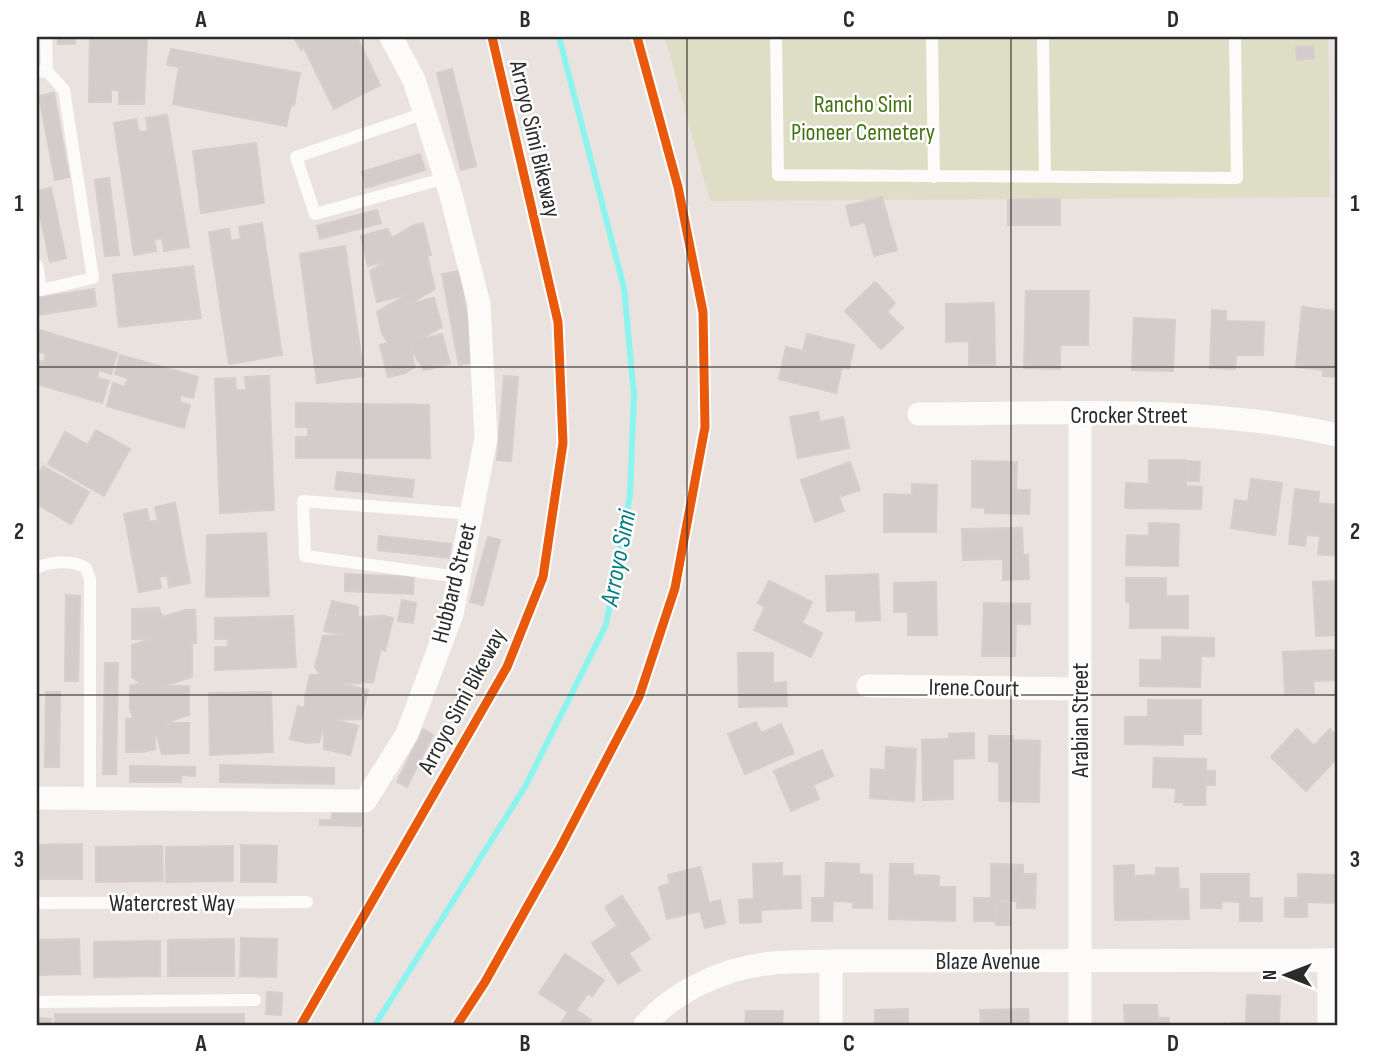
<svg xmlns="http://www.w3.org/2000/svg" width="1374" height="1062" font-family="'Sofia Sans Condensed',sans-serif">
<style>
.cemetery{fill:#dddec5}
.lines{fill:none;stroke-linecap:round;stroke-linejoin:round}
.stream{stroke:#8cf4ee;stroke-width:6}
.building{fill:#d2ccca;stroke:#d5cecc;stroke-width:2}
.lane{stroke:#fcfbfa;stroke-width:12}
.street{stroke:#fcfbfa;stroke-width:23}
.cycleway-casing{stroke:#fff;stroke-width:13}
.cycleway{stroke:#e8590c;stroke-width:9}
.grid{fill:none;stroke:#2b2b2b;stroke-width:2;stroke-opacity:0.55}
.labels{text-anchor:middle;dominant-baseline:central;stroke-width:5;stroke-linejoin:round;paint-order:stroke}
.park-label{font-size:24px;fill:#437112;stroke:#fff}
.street-label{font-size:24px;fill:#2b2b2b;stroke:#fff}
.water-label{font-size:26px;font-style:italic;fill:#047e84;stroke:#fff}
.neatline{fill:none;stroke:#2b2b2b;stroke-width:2.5}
.grid-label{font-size:23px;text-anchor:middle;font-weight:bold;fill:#2b2b2b}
</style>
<rect width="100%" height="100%" fill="#eae2df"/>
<path class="cemetery" d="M665,37H1328L1330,197L710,201Z"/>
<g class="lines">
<path class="stream" d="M375,1025L525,787L606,625L630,495L634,395L624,288L559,37"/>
</g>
<path class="building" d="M58,37H75V44H58Z
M90,37H147L144,104H119V90H111V102H89Z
M294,37H357L380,85L334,109L304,48L301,50Z
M1313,46L1314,58L1297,60L1296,47Z
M171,49L300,73L294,105L291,104L286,126L173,104L179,67L167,65Z
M452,69L476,166L461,170L437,73Z
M54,93L69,177L55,180L39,96Z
M167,115L189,247L164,251L162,238L154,240L156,251L134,255L114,123L136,119L139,132L148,131L146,118Z
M256,143L264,203L201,213L193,151Z
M420,154L425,170L366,188L362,172Z
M109,178L119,255L105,256L95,180Z
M51,188L66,258L50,262L37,202V191Z
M882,197L897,250L874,256L865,222L851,226L846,206Z
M1060,199V225H1008V200Z
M377,210L381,223L320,239L317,226Z
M262,223L282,355L229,364L209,232L229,229L231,241L241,239L239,227Z
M423,223L431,255L427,256L435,289L409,304L434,298L442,327L418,340L442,334L450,364L424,370L410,348L415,367L405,373L388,377L380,345L388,343L382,333L377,312L406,295L377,302L370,271L387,261L368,266L361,236L387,229L392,238L414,225Z
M345,246L364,376L317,383L300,254Z
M193,266L201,318L119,327L113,275Z
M459,271L475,362L459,365L442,274Z
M875,282L895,303L887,312L903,328L881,349L845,311Z
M94,289L96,306L37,315V298Z
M1026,291H1089L1088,345H1060V369L1024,368Z
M994,303L995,365H969V341L946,342V304Z
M1302,307L1335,311L1334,322L1337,323V377L1323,376V370L1296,367Z
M1212,310L1226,311V321L1264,322L1263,355H1236L1235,369L1210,368Z
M1134,318L1175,320L1173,371L1132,370Z
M39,330L117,353L111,374L99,370L97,378L109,381L102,403L37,384V360L44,362L46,354L37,351Z
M807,334L854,345L849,369L842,367L836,393L779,379L786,347L803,351Z
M120,355L198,377L193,398L181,395L179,402L190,405L184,428L107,406L113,383L125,387L128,378L115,374Z
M269,376L274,510L220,513L215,379L235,378L236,390H246L245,377Z
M504,376L518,377L511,461L497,460Z
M296,403L429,405L430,458H296V437H308V427H296Z
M818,412L820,422L843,417L849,448L798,458L790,417Z
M96,430L130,449L104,496L48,464L65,432L88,445Z
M1149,460H1186V486L1202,487L1201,509L1125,508L1126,483L1149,484Z
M972,461L1017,462L1016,490H1030L1029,514L985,513V508L972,507Z
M1188,461L1200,462L1199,481H1187Z
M850,462L860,490L839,497L844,511L815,522L801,480Z
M43,466L89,492L71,524L37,504V477Z
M337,472L414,480L412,497L335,489Z
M1251,479L1282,483L1275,535L1231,528L1235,500L1248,502Z
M912,484L937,485L936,532H884V494L912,495Z
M1295,489L1319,492L1318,503L1337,505V556L1318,554L1320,536L1306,535L1305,546L1289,544Z
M175,503L190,583L169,587L167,575L159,577L161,588L139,592L124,514L147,509L149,522L158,520L155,507Z
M1149,523L1179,524L1178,566L1126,565L1127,535L1149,536Z
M1022,528L1023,555H1028L1029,579L1003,580V559L963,560L962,529Z
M266,533L269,596L206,597L207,535Z
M379,536L451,544L449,558L378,550Z
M488,537L500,540L483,605L470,602Z
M345,574L414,577L413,594L345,591Z
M878,574L880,620L856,621V610L827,611L826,576Z
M1126,578H1166V596H1188V628H1130V602H1126Z
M769,581L812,602L802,623L822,633L811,657L754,630L765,607L758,603Z
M1337,581V635L1316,636L1313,582Z
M936,582L937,635H908V612H894V583Z
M66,595L80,596L78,681H65Z
M402,600L416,603L413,623L398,621Z
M332,601L358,607V617L384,616L393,618L385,651L381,649L373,682L342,684L368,690L361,719L334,720L358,726L350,755L324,749V723L319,742L307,743L290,739L298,706L305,708V697L310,675H321L315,667L323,636L343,635L324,631Z
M984,603L1030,604V624H1016L1015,656H982Z
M159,608L162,617L186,610H195L196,643H192V677L163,686H189V715L164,723H189V753L162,754L155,728V749L143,752H126V719H133L130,708V686L140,683L132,677V645L151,639H132V609Z
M293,616L296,667L215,670V647H228V639H215V618Z
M1162,637L1214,638V656H1201L1200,687L1140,686V660H1162Z
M1335,650L1337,680L1313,681L1314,693L1285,694L1283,652Z
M738,653H773V683L786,682L787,706L739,707Z
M105,663H118L116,774H103Z
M46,692H60L59,767H45Z
M271,692L273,752L210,755L209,693Z
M1148,700H1201V734H1183V745L1125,744V717H1148Z
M756,722L761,733L781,724L794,753L745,774L728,734Z
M423,729L433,735L407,787L397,782Z
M1297,729L1314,746L1330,729L1337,736V758L1306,791L1271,757Z
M974,733V758L953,759V799L923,800L922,740L949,739V734Z
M989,736H1013V740L1040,741L1039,802L999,801V762L989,761Z
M886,747L916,749L914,801L870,798L871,769L885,770Z
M822,750L833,776L813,785L819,799L791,811L774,771Z
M1154,758L1206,759L1205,805H1184V802H1175L1176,788L1153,787Z
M220,765L334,768V784L220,782Z
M130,766L195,767V776L181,775V782H130Z
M1206,771H1215V785H1206Z
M332,811L362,812L361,826L320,825V820H332Z
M82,844V879H37V845Z
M241,845L277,846L276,882H241Z
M162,846L163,881L96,882V847Z
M233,846V881L166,882V847Z
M782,863V876H800L801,908L761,910V922L740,923L739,900L754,899L753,864Z
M826,863L859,864V874L872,875V908H853V902L833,901L832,921H812V898H825Z
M890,864H913V875L939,876V887H955V921L889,919Z
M991,864L1023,865V874H1036L1035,908H1017V901L995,900L994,921H974V898H991Z
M1134,865V876L1156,875V868H1178L1179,889H1188L1189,919L1115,920L1114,866Z
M700,867L709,903L720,900L725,923L705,928L700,911L667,919L659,887L670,884L668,875Z
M1201,874H1249V898H1262V921H1240V902L1222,901L1221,908H1201Z
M1298,874L1337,875V903L1307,902V917H1285V898H1298Z
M622,896L650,939L629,953L640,970L618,984L592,943L617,926L605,907Z
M996,902H1009L1010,925H996Z
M241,938L277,939L276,977L240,976Z
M79,939L80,974L37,975V940Z
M234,939V976H168V940Z
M160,941V976L94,977V942Z
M565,954L604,980L592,996L588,993L576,1010L591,1020L588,1025H560L568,1012L539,993Z
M267,992L282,993L281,1015L266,1014Z
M1247,995L1280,996L1279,1024L1231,1025V1023H1246Z
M1124,1005H1157L1158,1018H1169V1025H1125Z
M908,1009V1025H875V1010Z
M1028,1009L1029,1025H981L980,1010Z
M746,1011H783L782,1025H736H745Z
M55,1014H244V1025H55Z
M37,1018L51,1019V1025H37Z"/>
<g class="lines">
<path class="lane" d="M776,37L778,175L1237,178L1235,37
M932,37L934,177
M1043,37L1045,177
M37,72L47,71L46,37
M425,113L296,157L315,214L446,178
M37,265L41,290L93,278L64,90L47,71
M37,568C51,561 72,560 86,568L90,579V799
M459,577L305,556L303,501L471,514
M37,903L307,902
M37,1002L255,1000"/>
<path class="street" d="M919,414C1058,414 1202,404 1337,435
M1080,414V1025
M868,686L1080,689
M37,798L365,801L407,734L452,614L486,438L479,304L451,195L414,80L391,37
M1329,960V1025
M645,1025C673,992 723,969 765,964C787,961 809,962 831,961L1337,960
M831,1025V961"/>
<defs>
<path id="cycleway" d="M301,1025L507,667L543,577L563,443L558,322L492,37
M457,1025L485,982L559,850L639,697L675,588L705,427L703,312L678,187L637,37"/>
</defs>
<use href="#cycleway" class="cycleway-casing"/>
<use href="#cycleway" class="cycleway"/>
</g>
<path class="grid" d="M363,37V1025M687,37V1025M1011,37V1025M37,367H1337M37,695H1337"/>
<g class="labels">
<g class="park-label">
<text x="863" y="104">Rancho Simi<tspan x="863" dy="28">Pioneer Cemetery</tspan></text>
</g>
<g class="street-label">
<text transform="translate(535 139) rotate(77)">Arroyo Simi Bikeway</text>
<text x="1129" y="415">Crocker Street</text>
<text transform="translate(454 583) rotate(-76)">Hubbard Street</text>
<text transform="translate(974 688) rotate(1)">Irene Court</text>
<text transform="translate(462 701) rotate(-62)">Arroyo Simi Bikeway</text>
<text transform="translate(1080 720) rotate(-90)">Arabian Street</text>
<text x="172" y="903">Watercrest Way</text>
<text x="988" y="961">Blaze Avenue</text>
</g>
<g class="water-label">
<text transform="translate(619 558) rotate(-79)">Arroyo Simi</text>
</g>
</g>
<rect width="1374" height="1062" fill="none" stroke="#ffffff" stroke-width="77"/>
<g transform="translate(1286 975) rotate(270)" stroke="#ffffff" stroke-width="5" paint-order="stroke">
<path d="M0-5L12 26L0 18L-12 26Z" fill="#2b2b2b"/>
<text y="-10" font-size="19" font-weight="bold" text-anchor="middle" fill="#2b2b2b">N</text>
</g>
<rect x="38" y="38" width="1298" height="986" class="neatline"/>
<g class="grid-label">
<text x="201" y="27">A</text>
<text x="525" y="27">B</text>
<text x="849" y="27">C</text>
<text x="1173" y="27">D</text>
<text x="19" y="211">1</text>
<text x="1355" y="211">1</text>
<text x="19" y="539">2</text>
<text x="1355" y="539">2</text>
<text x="19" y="867">3</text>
<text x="1355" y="867">3</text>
<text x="201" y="1051">A</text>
<text x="525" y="1051">B</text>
<text x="849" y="1051">C</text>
<text x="1173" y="1051">D</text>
</g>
</svg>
